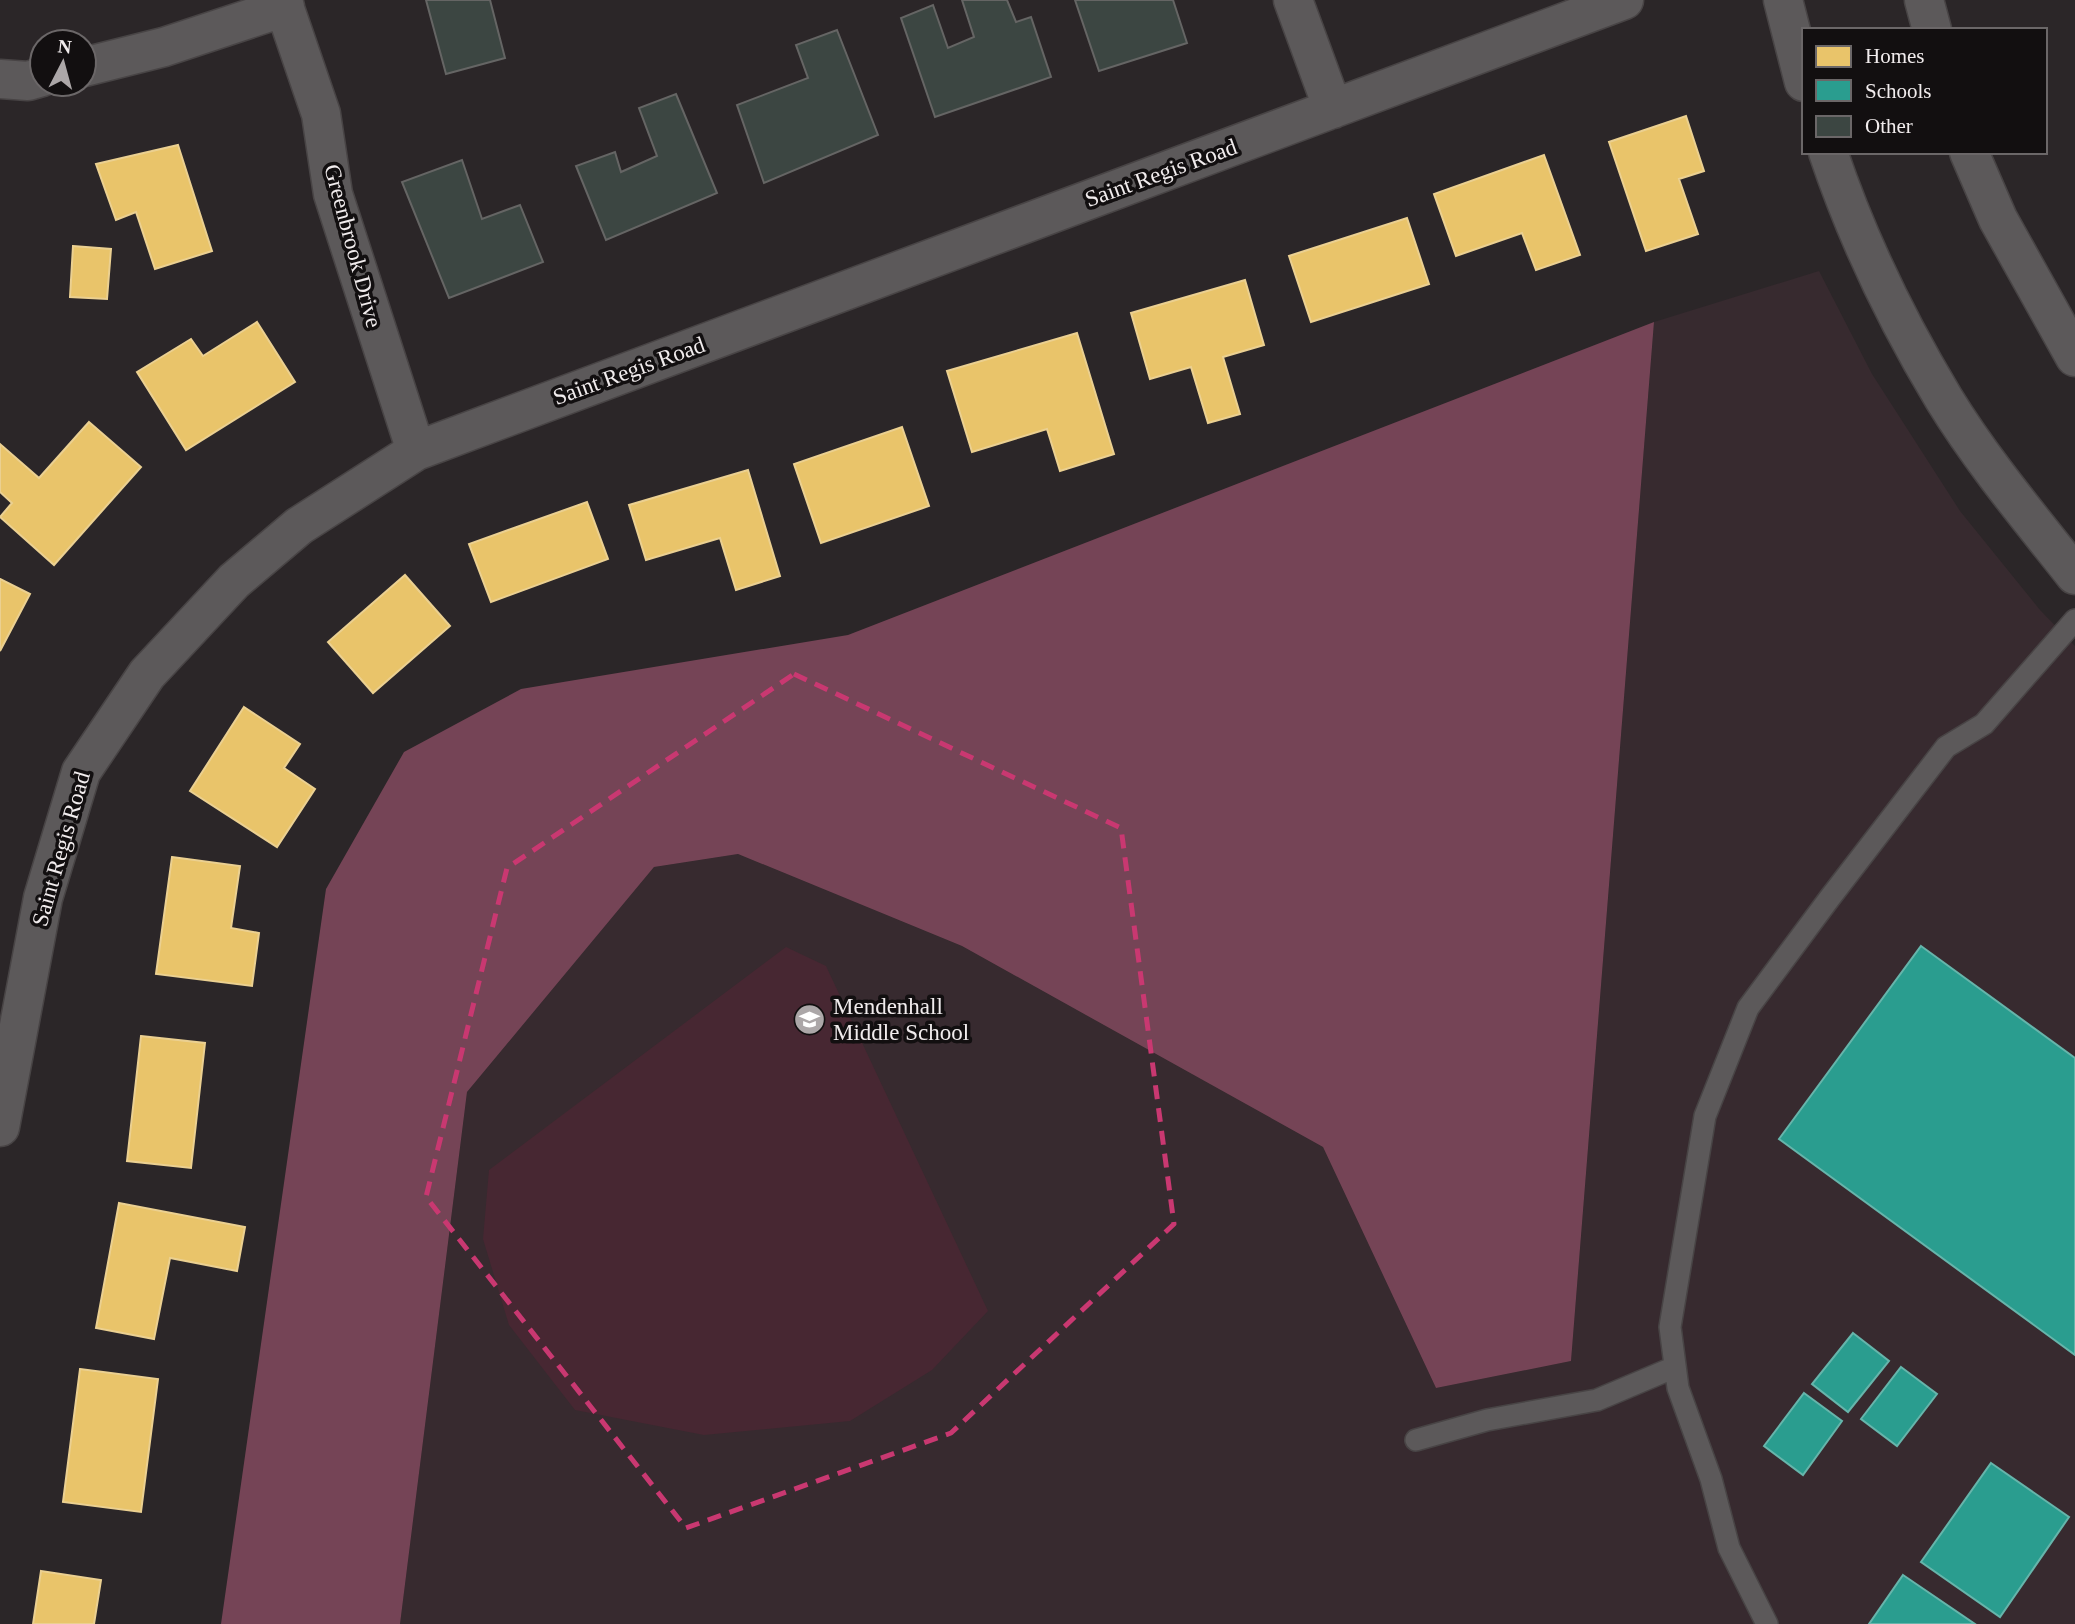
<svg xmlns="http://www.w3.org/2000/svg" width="2075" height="1624" font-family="Georgia,serif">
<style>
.built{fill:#372a2f}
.green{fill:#472732}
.forest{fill:#754456}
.homes{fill:#e9c46a;stroke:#ebd091;stroke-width:2}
.schools{fill:#2a9d8f;stroke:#66b5ab;stroke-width:2}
.building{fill:#3c4642;stroke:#656564;stroke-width:2}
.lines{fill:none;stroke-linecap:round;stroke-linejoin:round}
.service-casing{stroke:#484445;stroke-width:24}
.minor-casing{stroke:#484445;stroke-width:41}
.tertiary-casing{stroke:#484445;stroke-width:41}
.service{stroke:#5c595a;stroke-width:21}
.minor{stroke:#5c595a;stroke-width:38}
.tertiary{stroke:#5c595a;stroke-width:38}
.marked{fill:none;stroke:#c93871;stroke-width:5;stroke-dasharray:14 9;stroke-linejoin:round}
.labels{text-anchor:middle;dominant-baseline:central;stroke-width:7;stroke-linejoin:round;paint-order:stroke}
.street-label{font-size:23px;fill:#f1eced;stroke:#120f10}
.poi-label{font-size:23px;fill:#f1eced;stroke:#120f10;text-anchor:start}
</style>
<rect width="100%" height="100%" fill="#2b2628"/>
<path class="built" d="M1819,271L1872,374L1960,511L2040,610L2075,646V1624H400L467,1092L654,867L738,854L962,946L1323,1147L1436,1388L1571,1361L1654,322Z"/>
<path class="green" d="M786,947L826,966L988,1311L932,1370L850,1421L704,1435L575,1410L509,1325L483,1239L489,1170Z"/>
<path class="forest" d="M1654,322L1571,1361L1436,1388L1323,1147L962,946L738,854L654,867L467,1092L400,1624H221L326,889L404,752L521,689L848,635Z"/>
<path class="homes" d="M1686,116L1704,171L1679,179L1698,234L1646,251L1609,142Z
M178,145L212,251L155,269L136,212L116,220L96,164Z
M1544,155L1580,255L1536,270L1522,233L1456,256L1434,194Z
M1407,218L1429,284L1311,322L1289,256Z
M73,246L111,249L107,299L70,297Z
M1245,280L1264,345L1223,357L1240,414L1208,423L1191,367L1150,379L1131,313Z
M257,322L295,382L186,450L137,372L191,339L203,356Z
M1077,333L1114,454L1060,471L1047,429L972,452L947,371Z
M89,422L141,467L54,565L0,517L12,503L0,492V444L39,478Z
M902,427L929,506L821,543L794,464Z
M748,470L780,576L736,590L720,538L646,560L629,505Z
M587,502L608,559L491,602L469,544Z
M405,575L450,626L373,693L328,642Z
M0,579L30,594L0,651Z
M244,707L300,744L284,768L315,789L277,847L190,791Z
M172,857L240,866L231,928L259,933L252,986L156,974Z
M141,1036L205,1043L191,1168L127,1161Z
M119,1203L245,1227L237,1271L170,1258L154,1339L96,1328Z
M80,1369L158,1379L141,1512L63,1502Z
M41,1571L101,1580L94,1624H33Z"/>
<path class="schools" d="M1921,946L2075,1058V1355L1779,1139Z
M1853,1333L1889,1361L1848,1412L1812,1384Z
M1901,1367L1937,1394L1897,1446L1861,1419Z
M1804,1393L1842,1421L1803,1475L1764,1446Z
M1991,1463L2069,1517L2000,1617L1921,1562Z
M1903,1575L1975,1624H1869Z"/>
<path class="building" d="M426,0H490L505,58L446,74Z
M962,0H1007L1016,22L1031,17L1051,77L935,117L901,18L933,5L948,48L974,37Z
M1075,0H1173L1187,43L1099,71Z
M837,30L878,135L764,183L737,105L808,78L796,45Z
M676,94L717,193L606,240L576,166L615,152L621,172L657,156L639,108Z
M462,160L482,219L520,205L543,262L449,298L402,182Z"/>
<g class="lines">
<defs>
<path id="service" d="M1416,1440L1487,1420L1597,1400L1675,1367
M1767,1624L1729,1548L1711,1479L1678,1388L1670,1327L1705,1116L1748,1008L1829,899L1946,747L1984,724L2075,620"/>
<path id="minor" d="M282,0L321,114L333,194L416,451
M1293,0L1333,109
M84,67L164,47L285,7
M0,79L28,81L42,77
M0,1127L43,898L81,772L147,674L234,581L299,526L416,451L1624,0"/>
<path id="tertiary" d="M1783,0L1804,82
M1924,0L1932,30
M1828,152C1857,238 1897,321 1944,399C1982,461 2030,518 2075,575
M1969,152L1998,219L2075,357"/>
</defs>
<use href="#service" class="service-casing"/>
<use href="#minor" class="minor-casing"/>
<use href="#tertiary" class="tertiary-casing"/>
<use href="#service" class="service"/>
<use href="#minor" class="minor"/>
<use href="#tertiary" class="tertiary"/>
</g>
<path class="marked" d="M794,674L1121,828L1174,1224L951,1433L686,1528L426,1197L507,868Z"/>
<defs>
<symbol id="school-disc" viewBox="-11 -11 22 22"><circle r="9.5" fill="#aca7a8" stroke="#120f10"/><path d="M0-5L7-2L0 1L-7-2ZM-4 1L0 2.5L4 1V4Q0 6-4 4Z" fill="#fff"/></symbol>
</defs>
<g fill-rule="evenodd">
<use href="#school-disc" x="792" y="1002" width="35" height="35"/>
</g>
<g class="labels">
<g class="street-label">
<text transform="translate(1161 173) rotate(-20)">Saint Regis Road</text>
<text transform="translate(353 246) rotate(75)">Greenbrook Drive</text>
<text transform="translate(629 371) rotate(-20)">Saint Regis Road</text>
<text transform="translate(61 849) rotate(-74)">Saint Regis Road</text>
</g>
<g class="poi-label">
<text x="833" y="1006">Mendenhall<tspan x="833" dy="26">Middle School</tspan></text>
</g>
</g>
<rect x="1802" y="28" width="245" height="126" fill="#120f10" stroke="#6b6768" stroke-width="2"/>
<rect x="1816" y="46" width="35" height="21" fill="#e9c46a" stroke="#6b6768" stroke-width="2"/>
<text x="1865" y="63" font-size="21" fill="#f1eced">Homes</text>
<rect x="1816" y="80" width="35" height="21" fill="#2a9d8f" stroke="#6b6768" stroke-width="2"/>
<text x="1865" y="98" font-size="21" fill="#f1eced">Schools</text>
<rect x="1816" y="116" width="35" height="21" fill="#3c4642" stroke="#6b6768" stroke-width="2"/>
<text x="1865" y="133" font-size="21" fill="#f1eced">Other</text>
<g transform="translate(63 63) rotate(6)"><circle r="33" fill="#120f10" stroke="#6b6768" stroke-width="2"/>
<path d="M0-5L12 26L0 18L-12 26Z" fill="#aca7a8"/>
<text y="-10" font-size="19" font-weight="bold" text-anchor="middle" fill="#f1eced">N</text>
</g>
</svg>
